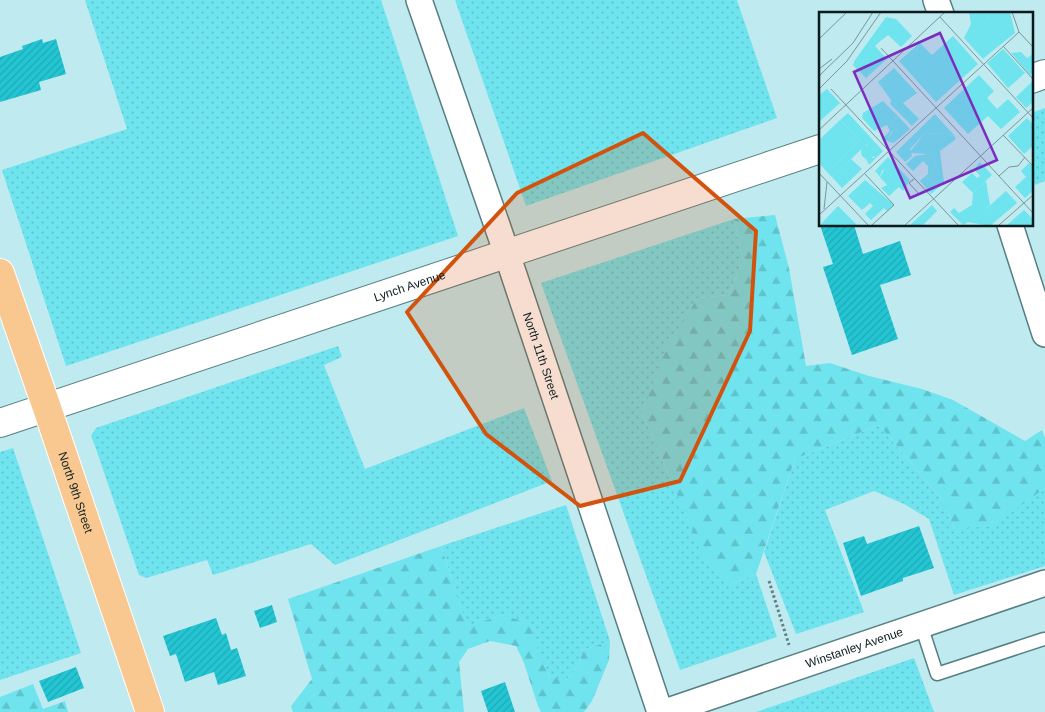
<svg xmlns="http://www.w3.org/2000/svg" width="1045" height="712" font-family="Helvetica,sans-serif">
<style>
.grass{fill:url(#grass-dots)}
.forest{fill:url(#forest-firs)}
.building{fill:url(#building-hatch)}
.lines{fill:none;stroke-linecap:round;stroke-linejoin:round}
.lane-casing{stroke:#567f83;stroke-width:15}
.street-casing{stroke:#567f83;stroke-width:28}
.secondary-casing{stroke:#567f83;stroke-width:30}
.primary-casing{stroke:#fff;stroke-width:30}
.path{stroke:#628084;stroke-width:3;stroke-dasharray:2.5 2.5;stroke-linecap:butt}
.lane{stroke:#fff;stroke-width:12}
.street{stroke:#fff;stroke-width:25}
.secondary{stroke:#fff;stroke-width:28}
.primary{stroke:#f8c890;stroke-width:28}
.marked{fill:#d2530e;fill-opacity:0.2;stroke:#d2530e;stroke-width:4;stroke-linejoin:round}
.labels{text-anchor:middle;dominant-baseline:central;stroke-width:5;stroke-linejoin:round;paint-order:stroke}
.street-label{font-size:12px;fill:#0a1b1d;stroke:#fff}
.inset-road{fill:none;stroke:#77979b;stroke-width:1}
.view{fill:#7b2cbf;fill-opacity:0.15;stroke:#7b2cbf;stroke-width:2.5}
.inset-edge{fill:none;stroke:#0a1b1d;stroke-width:2.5}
</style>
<defs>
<pattern id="grass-dots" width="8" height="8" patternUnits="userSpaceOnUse" patternTransform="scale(1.25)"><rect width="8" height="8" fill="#6fe4ef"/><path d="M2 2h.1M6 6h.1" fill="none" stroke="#5fc3cc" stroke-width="1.8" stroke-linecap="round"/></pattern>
<pattern id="forest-firs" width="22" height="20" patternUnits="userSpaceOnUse" patternTransform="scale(1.25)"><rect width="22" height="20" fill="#6fe4ef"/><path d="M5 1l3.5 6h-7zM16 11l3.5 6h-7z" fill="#5fc3cc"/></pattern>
<pattern id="building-hatch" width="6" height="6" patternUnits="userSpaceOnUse" patternTransform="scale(1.25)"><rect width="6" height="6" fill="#24c5d3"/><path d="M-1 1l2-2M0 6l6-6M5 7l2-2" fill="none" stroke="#1fa9b5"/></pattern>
</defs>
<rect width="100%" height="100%" fill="#bfeaef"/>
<path class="grass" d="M85,0H381L458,236L66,366L2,170L127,129Z
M455,0H737L777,118L526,206Z
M1045,108V181L1035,185L1031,175V113Z
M734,219L743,261L728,295L698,298L642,412L669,476L732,584L756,574L777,637L680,670L541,283Z
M338,346L342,357L324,365L365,469L524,408L552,481L335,565L311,544L213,575L207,560L146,578L139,575L95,446L91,436L96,428Z
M879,425L939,496L955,529L1029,499L1045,488V566L954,595L929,519L904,504L874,491L825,510L864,612L796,634L764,552L795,459Z
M13,448L81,653L0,680V452Z
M566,505L610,641L583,650L579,664L568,678H550L543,663L503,615L467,627L441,546Z
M914,658L934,712H756Z"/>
<path class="forest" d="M775,215L789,268L806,366L830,363L869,376L922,389L953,400L1025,441L1042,430L1045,438V488L993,526L955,529L939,496L879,425L795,459L756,574L732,584L706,563L642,412L668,343L698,298L728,295L743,261L734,219Z
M441,546L467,626L503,615L525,622L532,628L543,663L550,678H568L579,664L583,650L610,641L609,660L592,701L584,712H541L538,706L524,663L516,646L490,641L468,649L459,662L464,712H293L291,706L312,679L288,599Z
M33,684L43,709L65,701L68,712H0V697Z"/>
<path class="building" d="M42,39L43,43L56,39L66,74L39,82L41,90L0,102V57L23,49L22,46Z
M820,225H854L863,254L900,241L911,275L880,285L898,339L852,355L823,267L833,264Z
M919,526L934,568L903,578V581L861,596L843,543L864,536L867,544Z
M272,605L277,622L260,628L254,611Z
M216,618L222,635L226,633L231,650L237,648L246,676L218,685L214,672L185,682L176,654L170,656L163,636Z
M76,667L84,688L48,702L39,681Z
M505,682L515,712H488L481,691Z"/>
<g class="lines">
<defs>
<path id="lane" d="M921,625L937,674L1044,639"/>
<g id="street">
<path id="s1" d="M419,0L507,254L660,712"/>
<path d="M936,0L941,14"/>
<path d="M1010,225L1045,334"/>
<path id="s2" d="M665,712L1045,583"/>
</g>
<g id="secondary">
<path d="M1031,79L1045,74"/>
<path id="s3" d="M0,423L820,149"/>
</g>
<g id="primary">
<path id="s4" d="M0,273L47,408L150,712"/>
</g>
</defs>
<use href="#lane" class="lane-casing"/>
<use href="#street" class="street-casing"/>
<use href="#secondary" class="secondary-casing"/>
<use href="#primary" class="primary-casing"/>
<path class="path" d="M769,581L789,645"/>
<use href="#lane" class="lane"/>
<use href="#street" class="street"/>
<use href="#secondary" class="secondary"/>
<use href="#primary" class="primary"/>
</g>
<path class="marked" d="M643,133L756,231L750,331L680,481L580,506L486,434L407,312L517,193Z"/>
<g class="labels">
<g class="street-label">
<text stroke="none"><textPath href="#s3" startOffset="432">Lynch Avenue</textPath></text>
<text stroke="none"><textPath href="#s1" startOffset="376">North 11th Street</textPath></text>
<text stroke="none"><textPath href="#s4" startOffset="232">North 9th Street</textPath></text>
<text stroke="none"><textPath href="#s2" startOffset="200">Winstanley Avenue</textPath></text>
</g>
</g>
<g transform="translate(819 12)">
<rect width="214" height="214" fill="#bfeaef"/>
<path d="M150,0H173L166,10L172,40L164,47L145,26L152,12ZM67,5L77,7L93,24L82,35L69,23L58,32L56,34L68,47L47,66L34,53L36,48ZM134,24L159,52L117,90L80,49L101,31L113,43ZM184,37L206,61L189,76L168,51ZM75,56L98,81L84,91L100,107L93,114L71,92L72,88L59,70ZM160,63L175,79L168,86L178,97L189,87L201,100L182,117L169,104L149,122L125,96ZM214,69V90L207,96L197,85ZM8,77L21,91L0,110V83ZM29,101L64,139L50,153L46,145L56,146L48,132L13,165L8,160L41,129L21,108ZM116,102L134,122L125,125L123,122L106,121L91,137L93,144L86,150L77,140ZM79,104L91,117L76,130L69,125L74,120L71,112ZM208,106L214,112V134L205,142L189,124ZM109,142L117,151L109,166L120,175L112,182L101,169L109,162V154L104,149L94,159L87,152L96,144ZM69,145L91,168L84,179L80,175L70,184L62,176L68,173L70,161L63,158L61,165L56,159ZM161,150L173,163L154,181L143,170L153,161L158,166L161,164L155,157ZM210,151L214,155V179L206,186L196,175L207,165L202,159ZM46,168L75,193L68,199L65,196L52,208L46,202L54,194L51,191L43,198L29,184ZM187,179L198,191L172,213H165L167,197ZM113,193L118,199L104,213H91ZM205,198L214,207V213H188Z" fill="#6fe4ef"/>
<path d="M173,0H191L196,21L172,40L164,22L166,10ZM202,40L208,46L214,42V60L211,63L192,41ZM64,89L79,104L71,112L74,118L69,125L76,130L74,131L63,127L71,119L68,113L55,119L43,106L44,101ZM21,108L41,129L8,160L0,151V128ZM106,121L123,122L125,125L134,122L137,127L121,139L125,171L120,175L109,166L117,151L109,142L90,141ZM42 140a7 7 0 1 1 14 0a7 7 0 1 1-14 0ZM32,147L43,157L23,176L13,165ZM68,153L72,156V166L68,173L61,165ZM167,169L171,193L167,197L171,207L165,213L149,210L144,213L131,200L135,196L140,201L153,193L154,181ZM19,194L38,213H1Z" fill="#6fe4ef"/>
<path class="inset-road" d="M193,0L200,20L214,35M121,5L214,106M0,27L28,0M184,34L214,67M62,36L214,201M0,57L13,47M0,64L34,31L54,0M0,77L28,49L62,0M12,77L139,213M0,118L126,0M184,123L214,154M0,161L49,213M46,162L75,193L53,213M180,164L190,155L199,154L206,145M95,167L90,171L100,182M5,197L8,170M0,203L200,20M86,213L214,96M180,213L214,183"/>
<path class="view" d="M121,21L178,148L91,186L35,60Z"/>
<rect width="214" height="214" class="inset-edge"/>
</g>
</svg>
